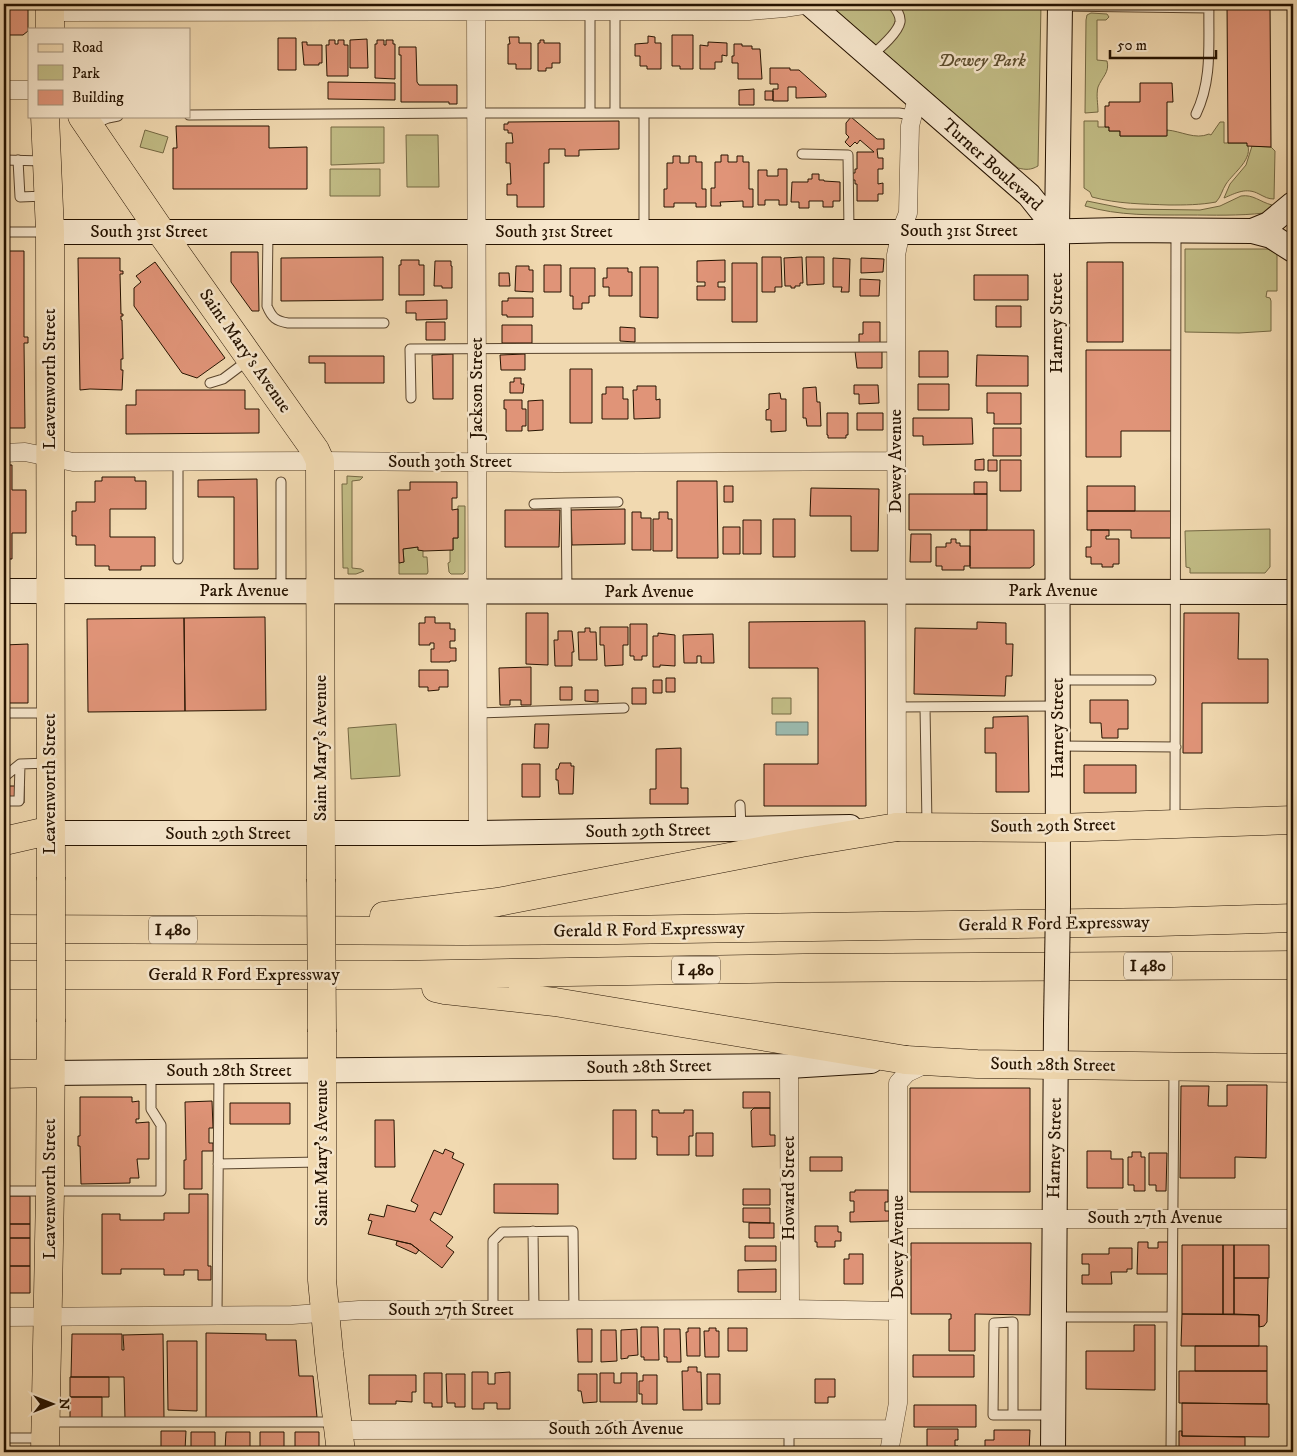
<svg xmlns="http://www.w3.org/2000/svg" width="1297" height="1456" font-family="'IM FELL DW Pica',serif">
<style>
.green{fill:#c2bd86;stroke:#746843}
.water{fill:#9bbaae;stroke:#6c7768}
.building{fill:#e09478;stroke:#261300}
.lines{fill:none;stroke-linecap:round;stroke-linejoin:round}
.lane-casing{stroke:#59442c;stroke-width:11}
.street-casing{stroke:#59442c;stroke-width:19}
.secondary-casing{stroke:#261300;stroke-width:26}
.primary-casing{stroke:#261300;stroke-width:29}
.highway-casing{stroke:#261300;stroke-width:29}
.lane{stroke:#f6e6cc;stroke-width:9}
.street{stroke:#f6e6cc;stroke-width:18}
.secondary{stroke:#f6e6cc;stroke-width:24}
.primary{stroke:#f1d9b0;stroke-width:28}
.highway{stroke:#f1d9b0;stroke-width:28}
.secondary-bridge-casing{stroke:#261300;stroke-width:26;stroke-linecap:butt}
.primary-bridge-casing{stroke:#261300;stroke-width:29;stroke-linecap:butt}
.secondary-bridge{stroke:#f6e6cc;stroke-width:24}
.primary-bridge{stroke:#f1d9b0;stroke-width:28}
.labels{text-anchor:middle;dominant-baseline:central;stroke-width:5;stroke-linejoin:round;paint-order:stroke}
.shield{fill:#f6e6cc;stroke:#64523d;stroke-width:1}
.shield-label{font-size:16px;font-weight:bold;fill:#261300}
.park-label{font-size:18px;font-style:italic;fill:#5d4e2f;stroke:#f6e6cc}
.street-label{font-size:18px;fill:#261300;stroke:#f6e6cc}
</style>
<rect width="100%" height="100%" fill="#f1d9b0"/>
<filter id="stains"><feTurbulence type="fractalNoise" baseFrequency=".004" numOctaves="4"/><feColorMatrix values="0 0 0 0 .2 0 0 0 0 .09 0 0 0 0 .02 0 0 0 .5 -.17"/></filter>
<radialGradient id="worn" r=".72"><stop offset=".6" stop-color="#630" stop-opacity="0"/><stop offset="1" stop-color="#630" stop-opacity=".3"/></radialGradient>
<path class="green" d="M828,4H1041L1038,166C1031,170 1026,170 1018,168Z
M1091,13L1107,14L1109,17L1106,20H1097V60L1107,61C1110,72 1102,77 1098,87C1096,95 1098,104 1098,112L1085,113L1086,20L1087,15Z
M1084,121H1098V127H1109V131H1120V136H1166L1167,130C1181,131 1195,140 1209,134L1211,135L1220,122H1224V143H1247C1254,159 1234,172 1226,184C1222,190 1221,197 1216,202C1200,205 1185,205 1169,205C1143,204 1118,204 1092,197L1090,192L1084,188Z
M331,127H384V163L331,165Z
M145,130L168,137L163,153L140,147Z
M406,135H438L439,187H407Z
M1252,146L1271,147L1275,151L1274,199C1268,199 1265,197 1259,194C1246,187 1236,193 1224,198L1230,184L1246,165Z
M330,169H380V196H330Z
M1241,196C1253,194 1260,202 1272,205V209L1264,212V213C1239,216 1213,215 1188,215C1153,215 1119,216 1085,206L1087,201L1127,209L1200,210L1220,206Z
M1185,249H1268L1277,254V291H1267L1266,297L1270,298L1271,301V331L1239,333L1185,332Z
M347,476L363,477L360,480L352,481V568L361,569L364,571L356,574H348V568H343L342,484H347Z
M458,506H465V572L463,574H451L449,572L448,563L450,562V550H453V538H458Z
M1270,529V567L1265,573H1190V568L1186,567L1185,531Z
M418,547V550H423V557H427L428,572L427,574H399V563L404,562L403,549Z
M772,698H791V714H772Z
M396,724L400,776L351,779L348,728Z"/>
<path class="water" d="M776,722H808V735H776Z"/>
<path class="building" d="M4,4H28V31L23,35H4Z
M1227,4H1270L1271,147L1247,146V143H1228Z
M672,35H693V69H680V66H672Z
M648,36L655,37V43H661V69H647V66H640V56H635V44L648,43Z
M509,37H519V43H531V69H516V64H508V44H510Z
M278,38H296V70H278Z
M367,39L368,68H350V40Z
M329,40H335V44H338V40H344V45H348V76H327L326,45H329Z
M377,40H384V45H386V40H393V44H395V79L375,78V44H377Z
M540,40H544V43H560V63H552V68H546V71H538V43H540Z
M302,42H307V45H322V63H319V65H304Z
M708,42L727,43V56L722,55V62H715V69H700V45L708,46Z
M734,44H742V46H752V49H760L762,79H738V63H732V56H734Z
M399,47H416L417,82L419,85H457V104H449V102H401V55H399Z
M770,68H790V70H799L826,94V97L796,98V87H788V101H773V89H778V84H770Z
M328,82L395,83V100L328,99Z
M1140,83H1172L1173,102H1167V136H1120V131H1109V127H1105V106H1109V102H1140Z
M754,89V105H739V90Z
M765,91H773V100H765Z
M851,117L877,139H884V149H877L878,158H883V169H878V184L883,183V194H878V201H857V184H855V180H850V173H855V169H857V152H874L860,140L857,144L855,142L850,147L845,142L849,137L846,134V123Z
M619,121V149L579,150V156H565V149H549V163H544V207H517V195H507V184H511L510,163H506V143H513L512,133H508V130H504V124H508V122Z
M176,126H269V148L307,147V189H173V148H177Z
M721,155H728V162H737V156H743V162H749V189H753V207H743V201L720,202L721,206H711V188H715V162H721Z
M673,156H680V163H689V156H696V162H702V189H706V207H696V203H674V207H664V189H667V163H673Z
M778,169H787V205H779V200H765V205H758V170H767V176H778Z
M812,174H819V180H824V181L840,182V201H833V207H823V201H809V208H799V202H791L792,182H808V179H812Z
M4,176H9V208H4Z
M4,251H24V337H28V343H24L25,428H4Z
M231,252H258L259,311H252L231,282Z
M383,257V300L281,301V258Z
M762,257H781L782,287H775V292H762Z
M802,257L803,283H800V286H795V288H791V286H785L784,258Z
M806,257H824V284L807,285Z
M78,258H120V271H123V274H120L121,314H123V316H121V320H122L123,359H121V370H123L122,390L90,389L80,390Z
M833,258L850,259L849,292H841L842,287H833Z
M861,258L884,259L883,272L861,273Z
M401,260H419V265H424V295H399V265H401Z
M725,260V282H718V287H725V300H697V286H705V282H697V261Z
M435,261H451V266H452V288H442V286H434Z
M155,262L225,358L197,378L182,373L134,306V288L141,282L136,276Z
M1087,262H1123V342H1087Z
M732,263H757V322H732Z
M544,265H561V292H544Z
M516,266H529V270H533V292L515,291Z
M640,267H658V318L640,317Z
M570,268H595V296H589V303H582V309H573V296H570Z
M607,268H628V272H632V296H609V287H603V278H607Z
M499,273H509L510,286H499Z
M974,275H1028V300H974Z
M860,279L880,280L879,296H860Z
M508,298H533V317H507V315H502V301H508Z
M447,300V319L416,320V313H406V301Z
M996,306H1021V327H996Z
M426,322H445V340H426Z
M863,322H880V344H859V334H863Z
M502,325H532V343H502Z
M620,327L635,328V342L620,341Z
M1086,350H1172V431H1121V457H1086Z
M855,351H882V368H857Z
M919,351H948V377H919Z
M453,354V399H433L432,355Z
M525,354V370H501L500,355Z
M977,355L1028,356V386H976Z
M309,356H384V383H325V363H309Z
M570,369H592V423H570Z
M514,378H521V384H524L523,393H510V382H514Z
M918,384H949V410H918Z
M854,385H878L879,403L859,404V394H854Z
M637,386H656V400L660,399V418L634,419L633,390H637Z
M606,387H623V399H628V419H602V394H606Z
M816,387L817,402H820L821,426H807L806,418H803V388Z
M136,390H245V409H259V433L126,434V405H136Z
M780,393L781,399H786V431L771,432V420H766V410L769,409V394Z
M987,393H1021V424H994V413H987Z
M504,400H522V409H526V426H522V431H506V409H504Z
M543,400V430L528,431V401Z
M827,413H848V435H846V438H828V435H827Z
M857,413H883V430H857Z
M913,418H972L973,444L923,445V436H913Z
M993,428H1021V456H993Z
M984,459V470H975V460Z
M988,460H997V471H988Z
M1000,460H1021V491H1000Z
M4,465H12V490H26V533H12V559H4V514H6V509H4Z
M102,477H135V481H146V509H110V537H155V566H141V570H109V566H95V545H76V536H72V511H76V502H95V481H102Z
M257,479L258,569H234V497H198V480Z
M677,481H717L718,558H677Z
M410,482H457V498H452V510L458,509V538H453V550L424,551L418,550V547L403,549L404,562L399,563L398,490H410Z
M974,482H987V494H974Z
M724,486H733V502H724Z
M1087,486H1135V511H1087Z
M811,488L879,489L878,551H851V516H810Z
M909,494H987V530H909Z
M625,509V544L572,545L571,510Z
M505,510H560L559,547H505Z
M1087,511H1172V538H1131V530H1087Z
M632,512H641V518H651V550H632Z
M659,512H668V519H672V551H653V519H659Z
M773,519H795V557H773Z
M743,520H761V554H743Z
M723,527H740V554H723Z
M970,530H1034V565L1030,568H970Z
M1091,530H1109V536H1106V539H1119V564H1113V567H1102V564H1091V557H1086V547H1091Z
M911,534H931V562H910Z
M951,539H956V543H960V546H970V566H964V570H942V566H936V547H946V543H951Z
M526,613H548V665L526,664Z
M1184,613H1239L1238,659H1268V703H1202V753H1183Z
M265,617L266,710L185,711L184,618Z
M425,617H435V623H450V629H455V641H450V648H456V661H450V662H431V649H434V643H430V645H419V623H425Z
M184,618L185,711L88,712L87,619Z
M865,621L866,806H764V764H818V668H749V622Z
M977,622L1006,623V644H1013L1012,676H1006L1005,696L914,694L915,628L977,629Z
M630,624H647V656H642V660H634V656H630Z
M600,627H628V645H623V665L605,666L604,645H600Z
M585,628H590V632H596L597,660H579L578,632H585Z
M558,631H572L574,652H572V666H555L554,640H558Z
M658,633L675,635V666L660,665V667H653V636H658Z
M713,634L714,663H701V656H697V663H684L683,635Z
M28,644V703H4V645Z
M531,667V705H521V700H510V705H500L499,668Z
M419,670H448V687H439V690L428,691V687H419Z
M666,678H675V692H666Z
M653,680H662V693H653Z
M560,687H572V700H560Z
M632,688H646V704H632Z
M585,690H598V702L585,701Z
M1090,700H1128V729H1118V738H1102L1101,723H1090Z
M1028,716L1029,792H996V753H985V728H993V717Z
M535,724H549L548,748H534Z
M681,748V788H688V804H650V789H656V749Z
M560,763H571V766H574L573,794H559L558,780H556V769H558Z
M522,764H540V797H522Z
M1084,765H1136V793H1084Z
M4,786H24V803H4Z
M1227,1085H1267L1266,1158L1235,1157V1178H1180L1181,1086H1209L1208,1106H1227Z
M910,1088H1030V1192H910Z
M743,1092H770V1108H743Z
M80,1097H132V1102L139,1101V1119H136V1123L149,1122V1159H137L139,1178H130V1183L81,1184L80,1146H78V1136H80Z
M212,1101L213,1128H209V1143H213V1151H202V1189H184V1160H186L185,1102Z
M230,1103H290V1124H230Z
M754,1108H770V1135H775V1146L752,1147L751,1111Z
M613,1110H636V1159H613Z
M652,1110H659V1113H684V1110H693V1136H689V1155H657V1137H652Z
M375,1120H394L395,1167H375Z
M696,1133H713V1156H696Z
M445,1149L454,1153L452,1158L464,1164L441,1215L434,1212L430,1220L453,1237L446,1246L454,1252L442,1268L411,1244L368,1234L372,1221L368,1220L370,1214L384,1217L387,1205L415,1212L418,1205L411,1201L434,1150L443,1154Z
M1087,1151H1111V1159H1123V1188H1087Z
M1132,1152H1141V1157H1145V1191H1134V1185H1128V1157H1132Z
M1149,1153H1167L1166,1191H1156V1185H1149Z
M810,1157H842V1171H810Z
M4,1160H7V1182H4Z
M494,1184H558V1214L494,1213Z
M743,1189H770V1205H743Z
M855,1190H888V1202H885V1211H889V1221L850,1222V1212H854V1201H850V1192H855Z
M189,1194H208V1266H211V1280H198V1270H184V1275H164V1269H121V1274H102V1214H120V1220H164V1213H189Z
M4,1196H30V1224H4Z
M743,1208H770V1223L743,1222Z
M749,1223H774V1238H749Z
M4,1224H30V1238H4Z
M815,1226H838V1232H841V1241H835V1247H817V1242H815Z
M4,1238H30V1266H4Z
M397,1241L411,1244L419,1250L416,1254L396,1245Z
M1138,1242H1148V1248H1158V1242H1168V1274H1137Z
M911,1243H1031L1030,1315L975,1314V1351H949V1319H951V1314H911Z
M1182,1245H1223V1314H1182Z
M1223,1245H1234V1314H1223Z
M1234,1245H1269V1278H1234Z
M745,1246H776V1261H745Z
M1109,1248H1132V1269H1127V1272H1111L1112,1284H1082V1275H1089V1264H1082V1254H1109Z
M849,1254H863V1284H844V1259H849Z
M4,1266H30V1293H4Z
M776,1269V1292H738V1270Z
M1234,1278H1268L1267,1322L1264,1326L1259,1327V1315L1234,1314Z
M1182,1314L1259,1315V1346H1181Z
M1134,1325H1155V1390L1086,1389V1351H1134Z
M641,1327H658L659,1360H644V1357H641Z
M688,1328H700V1356H687L686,1332H688Z
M709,1328H716V1331H719V1357H705L704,1331H709Z
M728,1328H747V1351H728Z
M577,1329H592V1362H578Z
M637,1329L638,1355L628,1356V1358L621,1359V1330Z
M664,1329H680L681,1362H667V1357H664Z
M601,1330H616L617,1361L601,1362Z
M206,1333L266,1334V1340H296L299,1376H313L317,1417L206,1418Z
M72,1334H122V1350H124L123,1335L163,1334L164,1418L125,1419L124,1377H71Z
M167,1341H197V1411L168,1410Z
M1195,1346H1267V1371H1195Z
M913,1355H974V1377H913Z
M688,1367H697V1372H701L702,1410H683L682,1371H688Z
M1179,1371H1267V1404L1179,1403Z
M472,1372H488V1384H495V1373L510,1372V1409H497V1403H484V1409H472Z
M424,1373H442V1407H432V1403H424Z
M600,1373H614V1383H621V1373H637V1402H600Z
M446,1374H465V1407H455V1403H447Z
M578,1374H597V1402L583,1403L581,1391H578Z
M707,1374H720V1404H707Z
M369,1375H416V1392H412V1402L396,1401V1404H369Z
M643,1375H657V1404H642V1394H639V1381H643Z
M70,1377H109V1397H70Z
M815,1379H835V1397H828V1403H815Z
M70,1397H102V1418H70Z
M1182,1403L1269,1404V1437L1182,1436Z
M914,1405H976V1427H914Z
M927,1429H958V1440H955V1446H958V1452H927Z
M994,1430H1030L1029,1452H985V1440H994Z
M161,1431H186L185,1450H183V1452H164V1450H161Z
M1179,1431H1182V1436L1245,1437V1452H1179Z
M191,1432H215V1450L213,1452H193V1450H191Z
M226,1432H250V1451L248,1452H228V1450H225Z
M260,1432H284V1450H282V1452H262V1450H260Z
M295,1432H319V1450H317V1452H297V1450H295Z"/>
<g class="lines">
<defs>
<path id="lane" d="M1061,6L1209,8
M590,11V113
M615,11V113
M871,56C879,49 898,33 900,22C901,15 896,9 892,4
M644,113V232
M1196,114C1213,79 1208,41 1209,4
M189,115L464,113H899L912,115
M91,125L108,118L118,116
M802,154L848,155L849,231
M4,160L44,161
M18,160L20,197L45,196
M4,232H47
M268,232L267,306C272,318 276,321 288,323H384
M210,383L223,379L247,361
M411,398L410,349L896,347
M178,462V559
M566,503L618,502
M534,504L566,503L567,589
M281,589V482
M1058,680H1151
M897,707L1058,706
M925,707L927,824
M4,713H47
M478,713L624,708
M1059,746L1176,747
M4,777L20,764L49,763
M4,801H19L20,764
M740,805L741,827
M1175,822L1176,232
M218,1164L319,1162
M4,1191H161V1125L151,1109V1073
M533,1231L534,1310
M493,1310V1241L502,1232L573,1231L574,1310
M217,1315L219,1071
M1054,1317H1172
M1013,1415V1322L994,1323L993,1415H1053
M48,1422H335
M789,1429V1452
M4,1438H43
M1171,1452L1174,1070"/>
<path id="street" d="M476,4L478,833
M50,12L749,11L784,8L810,4
M4,90H29
M4,453L25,452L73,462L320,461L557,463L896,461
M897,827L896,255L901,231L908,213L910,126L917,98
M789,1066L790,1309
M898,1219H1293
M4,1317L292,1315L359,1310L790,1309L898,1311
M339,1430L893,1429
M889,1452L898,1403V1083L907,1073L926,1064"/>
<path id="secondary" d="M810,4L1029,195L1057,230
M1252,231L1269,224L1293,204
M50,232H1033L1120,230L1252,231L1271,236L1293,250
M4,591L1293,592
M50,833H478L850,827
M1058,905L1057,230L1060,4
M50,1073L789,1066L871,1061
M1053,1452L1056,1024"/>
<path id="primary" d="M50,4V29
M45,116L50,232L51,877
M82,116L161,232L315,450L320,461L321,879
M897,827L1058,828L1293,820
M322,1032V1280L329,1353L341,1452
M906,1060L977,1064L1293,1068
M4,1074L50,1073
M45,1452L50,1191L51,1022"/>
<path id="highway" d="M4,841L39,833
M384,916L498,902L801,843L897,827
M4,929L462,931L618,930L1158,922L1293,918
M4,975H391L804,968L1293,965
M436,988L445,990L555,1002L906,1060"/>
</defs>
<use href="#lane" class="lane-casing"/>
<use href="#street" class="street-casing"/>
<use href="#secondary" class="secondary-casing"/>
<use href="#primary" class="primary-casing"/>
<use href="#highway" class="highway-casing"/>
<use href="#lane" class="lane"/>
<use href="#street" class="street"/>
<use href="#secondary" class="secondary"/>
<use href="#primary" class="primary"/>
<use href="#highway" class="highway"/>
<defs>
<path id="secondary-bridge" d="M1056,1024L1058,905"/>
<path id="primary-bridge" d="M321,879L322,1032
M51,1022V877"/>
</defs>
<use href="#secondary-bridge" class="secondary-bridge-casing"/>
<use href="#primary-bridge" class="primary-bridge-casing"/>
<use href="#secondary-bridge" class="secondary-bridge"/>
<use href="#primary-bridge" class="primary-bridge"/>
</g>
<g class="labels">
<g class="shield">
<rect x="149" y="916.5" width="48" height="27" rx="4"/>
<rect x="1124" y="952.5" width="48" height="27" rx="4"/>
<rect x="672" y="956.5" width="48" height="27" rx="4"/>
</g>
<g class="shield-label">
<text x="173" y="930">I 480</text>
<text x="1148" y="966">I 480</text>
<text x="696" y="970">I 480</text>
</g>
<g class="park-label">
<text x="982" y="61">Dewey Park</text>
</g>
<g class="street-label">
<text transform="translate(992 165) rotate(42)">Turner Boulevard</text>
<text x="959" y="231">South 31st Street</text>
<text x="149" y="232">South 31st Street</text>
<text x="554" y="232">South 31st Street</text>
<text transform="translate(1057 323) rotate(-90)">Harney Street</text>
<text transform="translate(245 351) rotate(55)">Saint Mary's Avenue</text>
<text transform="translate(50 379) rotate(-90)">Leavenworth Street</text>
<text transform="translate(477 388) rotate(-90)">Jackson Street</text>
<text transform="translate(896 461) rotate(-90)">Dewey Avenue</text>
<text x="450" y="462">South 30th Street</text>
<text x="244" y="591">Park Avenue</text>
<text x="1053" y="591">Park Avenue</text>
<text x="649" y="592">Park Avenue</text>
<text transform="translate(1058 728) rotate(-90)">Harney Street</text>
<text transform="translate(321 748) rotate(-90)">Saint Mary's Avenue</text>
<text transform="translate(50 784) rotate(-90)">Leavenworth Street</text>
<text transform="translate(1053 826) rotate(-1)">South 29th Street</text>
<text transform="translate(648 831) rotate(-1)">South 29th Street</text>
<text x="228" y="834">South 29th Street</text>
<text transform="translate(1054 924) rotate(-1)">Gerald R Ford Expressway</text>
<text transform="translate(649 930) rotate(-1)">Gerald R Ford Expressway</text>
<text x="244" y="975">Gerald R Ford Expressway</text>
<text transform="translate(1053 1065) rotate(1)">South 28th Street</text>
<text transform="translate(649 1067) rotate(-1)">South 28th Street</text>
<text x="229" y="1071">South 28th Street</text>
<text transform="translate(1055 1148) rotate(-89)">Harney Street</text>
<text transform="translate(322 1153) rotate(-90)">Saint Mary's Avenue</text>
<text transform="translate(789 1188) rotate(-90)">Howard Street</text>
<text transform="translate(50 1189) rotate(-90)">Leavenworth Street</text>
<text x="1155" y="1218">South 27th Avenue</text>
<text transform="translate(898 1247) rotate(-90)">Dewey Avenue</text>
<text x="451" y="1310">South 27th Street</text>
<text x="616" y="1429">South 26th Avenue</text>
</g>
</g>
<rect width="1297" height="1456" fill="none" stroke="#f1d9b0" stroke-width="20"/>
<rect x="5" y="5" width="1287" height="1446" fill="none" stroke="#261300" stroke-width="2.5"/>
<rect x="10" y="10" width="1277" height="1436" fill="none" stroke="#261300"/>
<rect x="28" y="28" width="162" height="90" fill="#f6e6cc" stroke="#a3927a"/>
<rect x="38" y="44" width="25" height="8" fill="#f1d9b0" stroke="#a3927a"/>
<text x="72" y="52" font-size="15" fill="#261300">Road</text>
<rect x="38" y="65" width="25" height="15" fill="#c2bd86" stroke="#a3927a"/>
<text x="72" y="78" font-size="15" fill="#261300">Park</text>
<rect x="38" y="90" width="25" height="15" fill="#e09478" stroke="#a3927a"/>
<text x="72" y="102" font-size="15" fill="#261300">Building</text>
<g transform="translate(52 1404) rotate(90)" stroke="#f6e6cc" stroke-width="4" paint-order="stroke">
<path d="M0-4L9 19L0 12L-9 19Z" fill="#261300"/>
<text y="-8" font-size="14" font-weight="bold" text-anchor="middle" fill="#261300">N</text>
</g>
<path d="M1110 50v8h106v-8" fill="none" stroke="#261300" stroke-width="2.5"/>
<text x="1117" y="50" font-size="15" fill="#261300" stroke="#f6e6cc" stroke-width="4" paint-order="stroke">50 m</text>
<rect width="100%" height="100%" filter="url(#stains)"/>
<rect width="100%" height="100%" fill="url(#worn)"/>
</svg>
